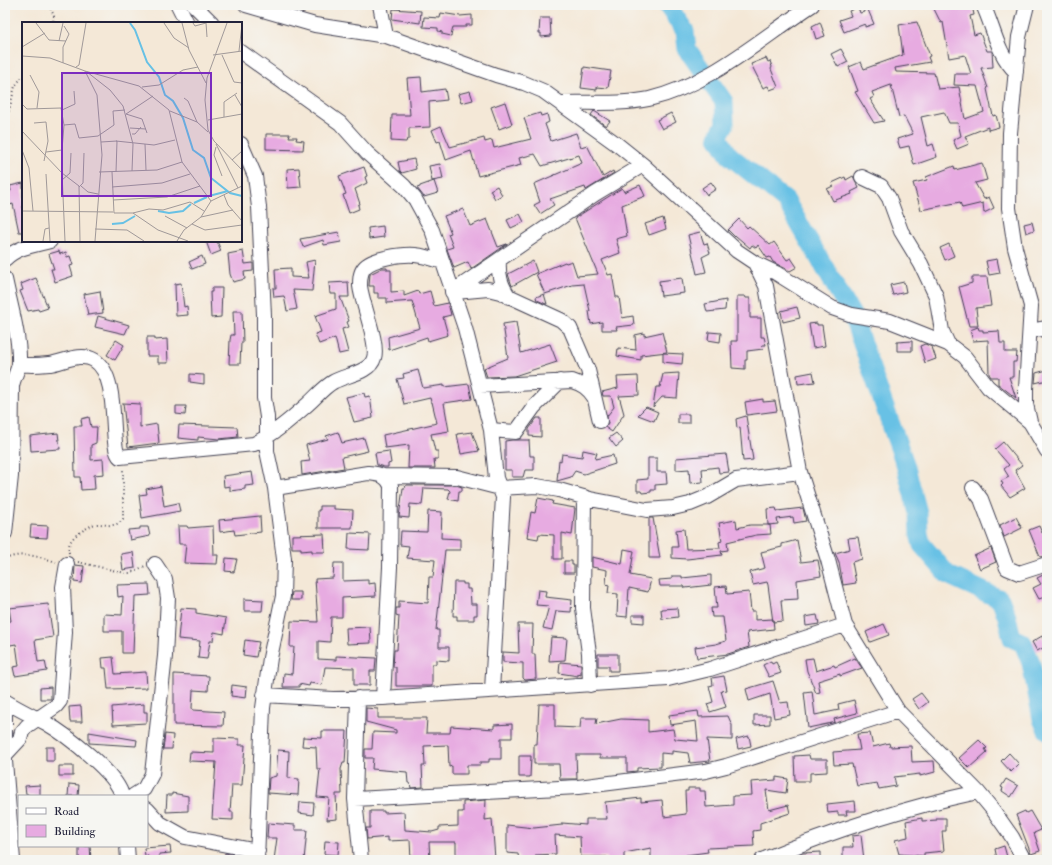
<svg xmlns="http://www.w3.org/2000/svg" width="1052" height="865" font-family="'IM FELL Double Pica',serif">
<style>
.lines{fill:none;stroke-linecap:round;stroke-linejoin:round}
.stream{stroke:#67c1e5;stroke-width:3}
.river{stroke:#67c1e5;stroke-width:19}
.building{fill:#e7abe1}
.minor-casing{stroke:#424052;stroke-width:16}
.path{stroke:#424052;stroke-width:2;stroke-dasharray:1 3;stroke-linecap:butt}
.minor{stroke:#fff;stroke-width:14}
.inset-river{fill:none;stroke:#67c1e5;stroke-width:2}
.inset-road{fill:none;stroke:#a09999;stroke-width:1}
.view{fill:#7b2cbf;fill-opacity:0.15;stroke:#7b2cbf;stroke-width:2}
.inset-edge{fill:none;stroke:#22223b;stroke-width:2}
</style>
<rect width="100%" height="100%" fill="#f6f6f2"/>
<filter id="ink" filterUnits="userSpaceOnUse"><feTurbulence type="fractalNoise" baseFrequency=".025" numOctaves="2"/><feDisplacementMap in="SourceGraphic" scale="8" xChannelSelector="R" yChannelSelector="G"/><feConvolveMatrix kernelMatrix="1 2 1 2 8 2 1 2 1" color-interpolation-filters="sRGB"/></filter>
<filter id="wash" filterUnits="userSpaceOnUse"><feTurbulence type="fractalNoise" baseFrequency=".012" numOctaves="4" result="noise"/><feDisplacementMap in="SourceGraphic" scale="16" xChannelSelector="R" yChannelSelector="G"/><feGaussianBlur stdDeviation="0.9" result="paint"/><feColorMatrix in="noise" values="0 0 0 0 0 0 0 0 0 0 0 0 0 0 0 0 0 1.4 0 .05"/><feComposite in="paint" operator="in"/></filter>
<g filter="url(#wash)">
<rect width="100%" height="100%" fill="#f4e8d7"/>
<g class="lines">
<path class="stream" d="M1036,860L1047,855"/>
<path class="river" d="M667,5L685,31L687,49L724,102L725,124L718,137L729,155L786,201L852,315L905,464L918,513L919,534L922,545L948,575L1000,599L1007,617L1012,638L1023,643L1031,663L1042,719L1047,730"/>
</g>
<g id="blocks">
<path class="building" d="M863,5H866L874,24L865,27V24L844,32L839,20L851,16L849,11L858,7L860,13L864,12Z
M932,5H972L974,15L970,16L974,35L980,33L987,51H992L993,67L981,68L988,88L987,89L993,116L996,115L999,127L988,130V127L965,136L969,144L957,149L953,140L961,136L958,123H949L944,112L921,117L928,146L933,144L937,157L914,165L909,146L900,148L897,139L913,134L904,116L899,117L891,85L872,92L874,97L870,99L884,121L874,123L855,92L858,91L849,67L861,62L864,69L903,55L899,25L917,22L930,56L928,57L930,62L895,68L896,72L934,73L938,89L959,87L965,119L984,112L977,86L954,85L955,74H971L965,55L949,58L943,22L941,23Z
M393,9L421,11L420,23L392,19Z
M441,13L460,16L472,15V25H466V27H453L451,36L442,34V32L438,31V28L423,27L424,17L440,18Z
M540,18H550L551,36L541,37V33H539Z
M820,22L825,36L816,39L812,26Z
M841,49L848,62L838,67L831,54Z
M766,58L768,62L770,61L772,67L771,69L778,87L770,90L768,86L763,88L751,64Z
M584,67L611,71L608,88L597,87V90L581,88Z
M421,77L422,92L445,89L447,100L429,102L430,127L409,128V139H407L406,142L391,141L392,115H410L407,78Z
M470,91L473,100L461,103L458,94Z
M505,102L512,124L499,129L491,107Z
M594,111L610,121L606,126L591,115Z
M540,113L541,116L547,114L549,122L545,124L551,141L576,133L581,147L587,145L603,177L613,171L614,173L586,190L585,187L550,199L554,205L540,214L534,205L540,202L534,184L582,163L579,155L542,166L535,154L519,158L521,165L478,176L471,151L446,160L440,141L437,142L432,130L441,126L450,147L484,138L485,142L492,140L494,148L531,139L524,118Z
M671,113L676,122L662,129L657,120Z
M266,134H290L289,137H297L296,140L304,141L303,150L266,149Z
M414,159L416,169L402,173L400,171L398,162Z
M982,163L987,180L975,183L984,199L989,197L994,208L984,213L983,203L962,208L960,202L921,210L913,183L927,180L926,177L954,166L955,170Z
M440,164L443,179L432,181L429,166Z
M364,167L367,176L365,177L367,183L355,189L360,204L358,205L359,209L349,213L343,195L346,194L339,176Z
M299,168L301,187L288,188L287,169Z
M853,176L859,188L851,192L852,194L833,201L827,189L833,186L832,183L845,177L846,180Z
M434,181L438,193L424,197L417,188L420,187V186Z
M711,182L716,189L707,195L702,188Z
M23,183V232H19L13,204L10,205L8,195V192L11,191L10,186Z
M640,185L645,196L622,205L627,236L616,239L620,253L602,260L608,275L612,274L616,297H619L622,318L633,316L634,325L616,327L617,330H602V322L591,324L589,311H590L584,284L572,285L545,294L536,274L565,262L566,263L572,261L577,276L598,274L575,218L622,188L624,192Z
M497,186L502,195L495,199L490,190Z
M463,209L470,226L487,219L498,247L507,244L471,269L468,262L454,268L447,249L453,247L448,234L451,233L444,216Z
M520,214L524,222L511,228L507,220Z
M663,218L666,229L649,235L645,224Z
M739,219L747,228L749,226L770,245L774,242L787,260L791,258L797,267L790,271L773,262L770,257L767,258L758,245L756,248L752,245L750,248L736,236L735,237L728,230Z
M1032,222L1034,230L1026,233L1024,224Z
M383,226L384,237L369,239L368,228Z
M339,232L341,242L324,245L323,240L303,247L300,239Z
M700,232L704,244L707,243L710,253L702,257L706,272L697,274L688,235Z
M206,241H217L221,251L211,255Z
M949,244L954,256L945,260L940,248Z
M59,251L60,254L66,252L67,257L70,256L73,265L70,266L73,276L55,282L51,269H54L49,254Z
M243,251L245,264L253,263V271L244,272L245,279L233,282L230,274L228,254Z
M202,256L205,264L192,269L189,262Z
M997,259L1000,273L989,275L986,261Z
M315,260L312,291L293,290L297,309L287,311L284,296L274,297L273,288H276L275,269L291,268V277L309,278L306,262Z
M533,261L537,272L512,286L508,274Z
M382,268H387V270H391V292L404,291V296L418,291L419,294L430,291L434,306L448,303L451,315L443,317L448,335L428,341L427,337L389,350L388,337L420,328L412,301L387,303V298H378V293H374V286H369L370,274Z
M972,277H987L991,306L976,308L978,326H969L959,287L972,283Z
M36,278L48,308L39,311L38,309L28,311L20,291L23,290L21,284Z
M682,278L684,293L661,296L659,281Z
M348,282L349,297H340L349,321L347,322L349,327L342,329L348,352L339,354L335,338L319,344L315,334L321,332L315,316L336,309V294H330L329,283Z
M904,282L906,292L893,295L890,285Z
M181,283L184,307L187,306L188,315L176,316L175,284Z
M212,288H222L221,317L211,318L210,292H212Z
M100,291L103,313L88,315L84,294Z
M544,294L547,304H546L537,300L536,297Z
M737,296H745L746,298H750V318H761V337H764L766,345H762L763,349L747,351V360H745V369L732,368L731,341H737Z
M726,300L725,310L707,312L705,304Z
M797,307L800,318L783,322L781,311Z
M233,311H242L243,343H241L240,364H229L230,340L231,335H234Z
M98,316L129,325L125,334L95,327Z
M516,322L521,353L550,344L557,362L514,376L487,377L484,368L508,358L503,324Z
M817,323V325H822L825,346L813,348L809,324Z
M978,327L979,330H983V332L999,331L1000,343H1005V352H1017L1016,362H1013V377H1009L1016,398L998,384V377H991L989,374L988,340L973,341L970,330Z
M662,332L667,352L641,355V360L617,356L618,348L636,350L635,335L644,333V336Z
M709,332L721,333L720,342L708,340Z
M147,337H155V340L167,339L168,363H158V356H147Z
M116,340L124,345L115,360L107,355Z
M912,341V351H897V342Z
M925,344L932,347L936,359L925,363L920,346Z
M663,353L683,354L682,364L663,362Z
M418,370L423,388L444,385V387L469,384L472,399L444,403L449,431L431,434L435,451H438V459H434L435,468H408L409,445L385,448L383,435L437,423L432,402H431L430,398L404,404L397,379L404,378L403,374Z
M1047,370V380L1035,383L1036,373Z
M813,372L815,382L798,384L797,375Z
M679,373L677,398L662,397L653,407L656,387H660L663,374Z
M190,374L204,375V384L190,382Z
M638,376L639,395L619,396L624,414L612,432L605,427L608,423L607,416L614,407L611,396H603L602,392L618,388L617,377Z
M364,393L365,397L370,396L373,418L354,422L346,397Z
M763,399V402L775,401L777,411L747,415L745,402Z
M123,403L140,404V427L157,424L159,443L128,447Z
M176,406H186L185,415L176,414Z
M646,407L658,412L654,421L638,415Z
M678,414H689V423H678Z
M746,416L753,460L743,461L740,427L737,428L736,419Z
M89,417L91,427H97L96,443L91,445V460L103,459L104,474L94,475L95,489L81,490L80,477H75L74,426H82L81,419Z
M537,418H541V437L529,436V429Z
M179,425L237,427L238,437L219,439L198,437V440L178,438Z
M338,432L342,443L364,438L368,451L342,457L344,468L302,475L301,462L310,461L306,445L328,439L326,436Z
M472,432L479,451L461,454L457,434Z
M58,433L60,449L31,451L30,436Z
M616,433L623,441L616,447L609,438Z
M512,440H529L530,456H534V470H525L523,477H512V470H505V441Z
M1003,442L1022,465L1015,470L1025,488L1010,497L1001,486L1003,484L1001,481L1009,477L1004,469L1009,465L995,449Z
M583,450L597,453L595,459L613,455L615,464L584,474L575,471L571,477L557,481L559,460L561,461L562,454L582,457Z
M389,451L391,463L388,464V467H384L377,465L375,453Z
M726,454L729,472L719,473L718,467L702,469L703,482L690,483L689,469L676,470V458Z
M648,458H657V472H666L667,484L655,485V490H651V492L642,493L641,491H637V480L648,479Z
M252,472L254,485L245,486V489L230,491V486L224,487L223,476Z
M406,485H456L462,487V491H459L458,501L448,499L450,491L448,489L424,488L422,505L410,504L409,518L399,517L403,488H405Z
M161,486L164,506L178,503L180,511L142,518L139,495L147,494L146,489Z
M538,498L553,501L552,504L575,508L572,535L562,533V559H554V535L539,534L538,539L527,537L531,512L535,513Z
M320,506H334V509L353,510L352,528H318V510H320Z
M776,508L777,511L803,508L806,521L794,523L793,517L777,519L778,524L768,525L767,509Z
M428,511L442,512L441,538L460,539V550H445L436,630H439V647H449V661L436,660V664H432V686H396V667H393L394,650H397L399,616L396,615V608H399V601L428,603L429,577H433L435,560L407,558L409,546L400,545L401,531L427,532Z
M260,516L261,532L235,535L234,530L220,532L219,520Z
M1016,517L1022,528L1004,537L1000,525Z
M649,518H653L660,558H649Z
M736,520L737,528L750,525H770L771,534L756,535L727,542L728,550L721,551L722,555L687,559L672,558V547H678L676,530L684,529L686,549L720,548L719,542L722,541L719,523Z
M31,525L48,526L47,538L30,537Z
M178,526H187L188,528L213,526L214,555H218L217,564L184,563L186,544H179Z
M1039,526L1042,533L1045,532L1047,537V556L1040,557L1029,530Z
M140,527H148L150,536L130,540L128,530L140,529Z
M349,533L370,534L369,550L348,549Z
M324,534L325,552H312V550L301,551V548H292V535Z
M858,537L862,559L852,562L856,583L843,585L839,562L835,553L850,549L848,538Z
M797,540L801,562L818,560L821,576L797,580L798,599L781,600L783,621L773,622L768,585L767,582L753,585L750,572L765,568L761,552L782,547V544Z
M991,548L996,562L980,569L974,556Z
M624,549L634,551L630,575L651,579L648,592L629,588L627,617L617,616L618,594L608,593L609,585L606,584L607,570L592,567V557L622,564Z
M133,552L135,568L123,570L121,554Z
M226,558L237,559L234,572L225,571Z
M564,561H572V565H574V573H564Z
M334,563H343V581L368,580V584L375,583L376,596L342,598V617H331L330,642L318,641V659L336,660V656L376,658L375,671H370V685H354V668L325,667L322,685L310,683L309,686L299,684V687H283L284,673L292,674L294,647H290L291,621L318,622L315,579L333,578Z
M75,565L84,566L82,583L74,582Z
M1047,573V596L1039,599L1033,588L1041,584L1037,578Z
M711,575V585L685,588L684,586H660L659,580L672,579V576H682V578Z
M454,582H463V584H467V589H470L471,604H477V615H474V620H457V616H453Z
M149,584L150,595L135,596L133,653H122V631H104V614L122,615L123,596L118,597L117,585Z
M726,586L727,594L749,592L751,611H755V620L773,619L774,629L747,632L749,647L728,654L697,658L695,647L716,644L726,641L723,617H712L711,608H717L715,587Z
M538,590L546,591L545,597L572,600L571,612L556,611L552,630L543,628L549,606L536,605Z
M292,592H301V600H291Z
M244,599L263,600L262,611H244Z
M48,604L53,637L35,640L38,662L45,661L47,671L15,676L13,667L19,666L16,644L5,646V622L11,621L9,608Z
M181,608L196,609V613L226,618L224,634L214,632L213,641H210L207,659L198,658L200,641L178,639Z
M677,608L678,617L662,619L661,609Z
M632,615H644V623L632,622Z
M817,615L819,624L806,626L805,617Z
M518,624H533L532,654H535L536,679L525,680L523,678V663L503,662V652L519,653Z
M884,624L889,635L870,642L866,632Z
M370,627L371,643L347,644L346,628Z
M1042,636L1047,646L1037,651L1032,642Z
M551,637L567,638L565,660L549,661Z
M245,640L259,642L256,657L243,655Z
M598,654H618V671H609V666H598Z
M113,657L115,674L146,672L147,688L108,689L106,668H103L102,658Z
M813,658L816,671L834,665L835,667L855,658L862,668L840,676V674L818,681L820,692L816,693L807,671L805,659Z
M771,661L772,664L776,662L781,673L769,677L763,665Z
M560,662L581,664V675L578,674V676L559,673Z
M174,674L209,676L208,691L193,690L192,708L193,710L224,712L223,726L174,725Z
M724,676L727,690L721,691L726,707L710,712L707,704L713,702L709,686L713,685L712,678Z
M773,681L780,703L788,702L790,715L774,718L770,694L749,701L746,689Z
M232,685L247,687L246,698L231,696Z
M51,687V699H40V688Z
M812,691L815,715L839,710L838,704L854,700L857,713L834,719L835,722L832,723L808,728L804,692Z
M921,693L928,702L919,709L912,699Z
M144,704V712H147V722L146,723L113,725L112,707Z
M539,704H555V727L580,728L581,718H597L596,724L621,719L648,720V732L673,729L675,739L698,741L696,721L670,725L669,715L698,711L699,717L728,716L732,725V740L707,739L710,761L690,763L688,753L672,751V754L661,753V767L637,768V771L627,772V758H600V755H576L577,779H560L559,764H534V744H537Z
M81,706L82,722H70L69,707Z
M366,708L378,709V718H427L426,733H450L451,726L494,729V725L512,724V738H501V759H489V762H480V765H467V774H452V766L449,767L448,745L424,746L425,766H422L423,787L411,788L410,783H408L407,772L372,769L373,758H365V749H372L373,732L396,733V730L366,722Z
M754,715H770V724L754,725Z
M322,731H347L345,763H343L341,769L342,794H336L337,819L327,820L329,798L317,797L320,769H317L316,747L302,746L303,737L322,738Z
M89,732L137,740L136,746L89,743Z
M870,733L873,747L889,743L890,747L911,746L912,762L934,761L935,772L920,776V774L894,777L896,786L879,789L877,783L857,786L852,764L834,765L833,752L860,750L857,734Z
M165,734L173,735L172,749H163Z
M749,736L751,746L738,749L736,739Z
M214,738L239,739V745H245L242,785H232L230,812H233V820L212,819L216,762L189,761L190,752L214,753Z
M979,740L987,748L985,749L987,752L969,768L959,758Z
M46,747H54V761H46Z
M278,750L289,751L288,778L299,779L298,795L268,793L269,778L276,776Z
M1009,753L1019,764L1011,772L1001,761Z
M809,755L810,759H827V772L810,773V781H795L794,756Z
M519,756H531L530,777H519Z
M59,766H73V776H59Z
M776,777L788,779L786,793L766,790L769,810L788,805L790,813L760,823V830L753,831L754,846L707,848L708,852L686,855V860H651V848L624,853V860H607V857H581L580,837L555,835L556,854L536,855V860H519L518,854L507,853V825L534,828L562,825V823L586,825V819H607L605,802L641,798V802L662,800L664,817L686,814L685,791H688V788H700V791H705L706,807L733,805V796L752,795L751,782L776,780Z
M1006,779L1018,786L1011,797L1002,791L1003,788L1001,787Z
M69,784L79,785L78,796H68Z
M40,785V796H28V794H26L25,786Z
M172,793L188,796V811L166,812L167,795H172Z
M486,800L485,820L492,819L495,859L456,860V842H429L430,860H411L410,840L388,841V837L367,839L366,828H370V811H384V813L404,812L405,830L432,832L439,830V827L458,826V812H463V802Z
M855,801L856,811H846L847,815H838V812L828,813L827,804Z
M300,802L314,803L313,815L299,813Z
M1025,811L1026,813L1030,811L1041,830L1034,833L1040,851L1031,854L1016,815Z
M922,818V821L937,820V818H946V831H942L944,851L924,853V856L899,854L895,840L908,837L906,821Z
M268,823L295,825V830H307L304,860H274L277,838H267Z
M861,835L864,860L843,858V847H853L852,836Z
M325,841L339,842L338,855L324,854Z
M79,846H90L91,860H79Z
M170,846L171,853L159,854V860H148V856H145L144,848Z
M1004,846L1007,857L997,859L995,849Z
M821,852V860H797V855L803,853Z
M225,853L244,857V860H224Z"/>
</g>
</g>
<g filter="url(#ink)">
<use href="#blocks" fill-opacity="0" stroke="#424052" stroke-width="1"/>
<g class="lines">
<defs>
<path id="minor" d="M178,5L187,23
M194,5L212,23
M246,5L315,25L386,36L496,75L524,83L543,91L618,145L643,165L737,251L755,263L766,286L800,472L828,560L845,625L898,711L978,792L993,810L1012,837L1024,860
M380,5L386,36
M983,5C994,28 997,54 1016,72
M1027,5L1019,37L1010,133L1009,208L1015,248L1031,306L1026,389V404L1030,422L1047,451
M241,52L340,123L367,153L404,186L415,199L432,230L465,328L491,430L496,478L503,497L492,690
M561,103C589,102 621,105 649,99C710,85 760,39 812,5
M241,144L255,176L259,207L264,315V398L267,417V451L275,488L284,559L283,596L270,658L263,708L257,860
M862,177L881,186L889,198L901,231L921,264L936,296L942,331L948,344
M5,259C17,247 35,245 50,241
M499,261C498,276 501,285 509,297
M755,263L776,273L832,308L852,315L890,321L948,344L965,357L988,387L1030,422
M5,279C10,304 20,337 19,363C19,368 13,379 12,386L11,476L5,533
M452,292L595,194L643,165
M455,292L488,289L500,292L561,320L570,328L588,370L600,421
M1030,331L1047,328
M19,364C29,366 39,365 50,364C63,362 81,352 94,360C122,377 108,448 120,457L254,444C274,434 291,419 308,404C316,397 324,387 333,382C345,375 370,373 374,358C379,343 362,304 360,286C360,280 360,273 364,268C372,258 403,254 415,255C425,256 434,259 443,262
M480,386L572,381C582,384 588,388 594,397
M491,430L516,432L534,407L560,381
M383,476L457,477L500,488L537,486L559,490L590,499L647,510L673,508L690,504L707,497L736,480L800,472
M275,488L368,473C379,474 387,475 391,486L390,567L383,698
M973,488L981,499L1007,568L1019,573L1047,564
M584,497L583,608L589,653L590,685
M264,695L333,699L383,698L668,679L710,669L845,625
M358,698L355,799L361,860
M5,701C18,709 32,716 46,723C65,734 118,774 122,796
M5,709V761L13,860
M6,754L20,739L22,732L27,726L56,706L60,701L65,632L63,587L67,564
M133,796L144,789L152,774L165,656L168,598L165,579L155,564
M355,799L578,787L706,771L726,766L898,711
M147,809L160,823L185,837L258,851
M127,846L128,860
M762,860C832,831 903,808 978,792"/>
</defs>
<use href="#minor" class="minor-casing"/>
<path class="path" d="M49,5L54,16L53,23
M5,127L15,86L23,76
M69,553C66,538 81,532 92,525C103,521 113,531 123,519V468
M5,559C22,552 39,556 56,562
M78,562L125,573H130L145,566"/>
<use href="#minor" class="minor"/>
</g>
</g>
<g transform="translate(22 22)">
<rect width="220" height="220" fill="#f4e8d7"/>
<path class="inset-river" d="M108,1L113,8L125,40L137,55L143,73L151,79L161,96L171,128L182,136L189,156L208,171L220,174M187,174L206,169M172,181L185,175M136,189L147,191L161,189L169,182M90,202L101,201L113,194"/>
<path class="inset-road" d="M14,1L27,18L44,19M142,1L152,16L167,26M160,1L167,28L184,61M171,1L173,4L184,1M184,1L185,15M205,1L185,56L183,78L186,108L192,119L220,148M37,19L41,1M0,25L23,11M217,29L220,2M191,33L220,29M200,33L212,60L220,61M0,34L28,36L63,49L75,73L80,133L73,219M41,41V25L47,12L42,4M54,45L57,43L64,1M63,49L117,64L147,88L160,140L189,179M65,50L88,68L101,84L111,122L110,149M8,53L17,70L15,86M120,65L137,63L161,48L176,45M213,73L220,85M162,76L166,79L175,100M0,82L5,87L39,86L42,103L40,128L24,130M40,88L53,82L52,69M148,89L175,100L186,110M104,92L131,74M104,92L120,97L125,111M202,95V80L215,71M186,98L220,92M12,101L24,100L26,119L22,139M42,103L53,102L57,116L76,114L92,103L91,89L103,88M108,106L124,107M0,109L40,151L57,164L58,219M110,112H113L119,105M94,119L132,123L153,118M79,120L95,119L94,150M123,122L124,148M194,122L216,166M194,125L192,133L200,154M0,128L7,146L11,189M210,138L220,129M77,150L135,148L160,140M90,150L92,191H111L136,208L166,219M40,151L43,219M24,152L28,219M40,158L48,151L49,131M59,164L66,170L76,172M57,165L61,161L62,131M90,165L140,161L168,152M202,173L206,183L220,199M91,178L145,175L178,164M0,189L91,190M111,191L127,187L141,188L168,180L182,189M143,194L165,206M179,195L211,188M170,202L183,208L220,203M73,207L105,208L122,219M21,219L23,207L27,206M155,219L162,208L179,195L189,179L220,164"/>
<path class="view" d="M40,51H189V174H40Z"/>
<rect width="220" height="220" class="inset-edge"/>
</g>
<rect width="1052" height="865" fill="none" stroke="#f6f6f2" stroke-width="20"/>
<rect x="18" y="795" width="130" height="52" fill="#f6f6f2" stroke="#a1a1a9"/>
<rect x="26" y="808" width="20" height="6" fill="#ffffff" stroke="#a1a1a9"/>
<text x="54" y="815" font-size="12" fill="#22223b">Road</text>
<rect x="26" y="825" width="20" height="12" fill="#e7abe1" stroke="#a1a1a9"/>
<text x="54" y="835" font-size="12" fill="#22223b">Building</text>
</svg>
